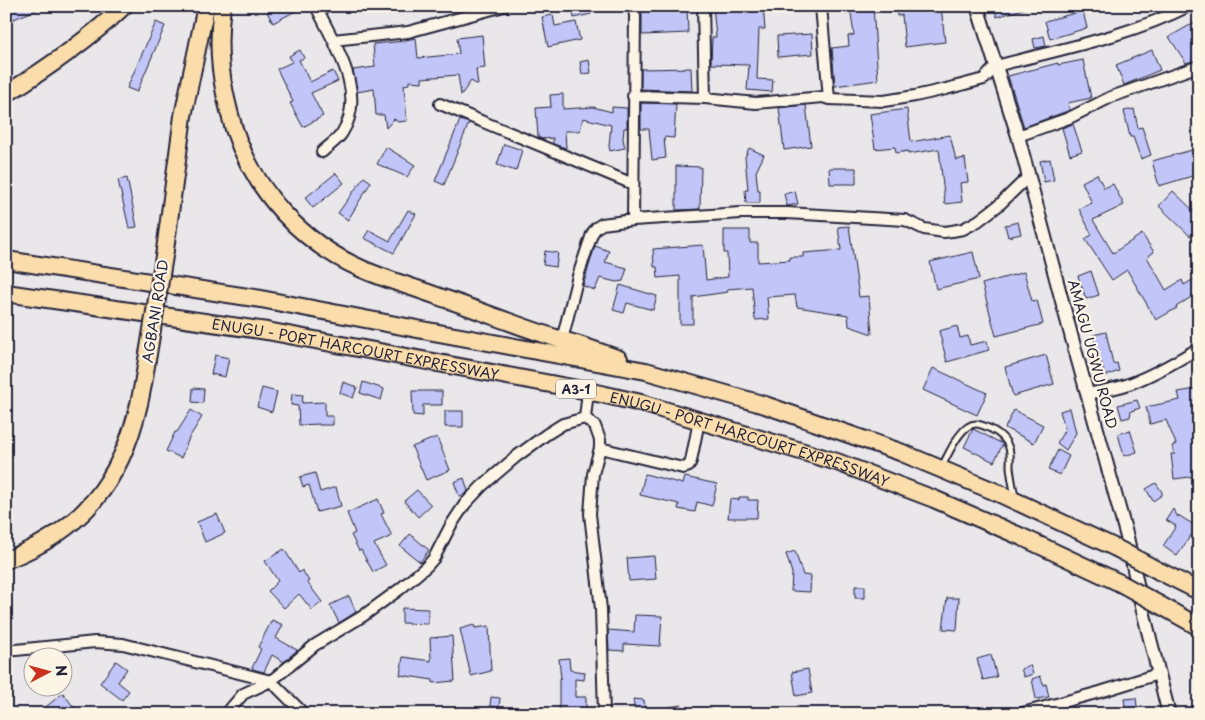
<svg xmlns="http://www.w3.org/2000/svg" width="1205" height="720" font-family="'Playpen Sans',sans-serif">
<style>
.building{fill:#c1c5f7;stroke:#22223b}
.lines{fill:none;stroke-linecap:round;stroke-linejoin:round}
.service-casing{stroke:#22223b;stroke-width:9}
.minor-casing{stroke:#22223b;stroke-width:14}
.tertiary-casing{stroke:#22223b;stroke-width:16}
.primary-casing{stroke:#22223b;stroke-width:20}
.trunk-casing{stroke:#22223b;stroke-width:20}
.service{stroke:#fcf5e5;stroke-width:5}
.minor{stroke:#fcf5e5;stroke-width:10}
.tertiary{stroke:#fcf5e5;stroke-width:12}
.primary{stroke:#fbddab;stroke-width:16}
.trunk{stroke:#fbddab;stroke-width:16}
.primary-bridge-casing{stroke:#22223b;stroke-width:20;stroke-linecap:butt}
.trunk-bridge-casing{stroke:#22223b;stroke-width:20;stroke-linecap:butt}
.primary-bridge{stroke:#fbddab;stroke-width:16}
.trunk-bridge{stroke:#fbddab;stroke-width:16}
.labels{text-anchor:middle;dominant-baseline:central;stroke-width:4.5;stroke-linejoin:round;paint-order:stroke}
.shield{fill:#fcf5e5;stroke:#63616e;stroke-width:1}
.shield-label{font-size:12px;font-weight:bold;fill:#22223b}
.street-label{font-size:14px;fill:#22223b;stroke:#fcf5e5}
</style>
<rect width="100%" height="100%" fill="#eae7ea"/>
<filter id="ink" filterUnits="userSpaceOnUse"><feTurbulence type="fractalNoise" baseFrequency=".02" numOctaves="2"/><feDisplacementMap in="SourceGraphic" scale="10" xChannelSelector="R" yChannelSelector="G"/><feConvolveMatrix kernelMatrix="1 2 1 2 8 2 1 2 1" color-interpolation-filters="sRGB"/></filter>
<g filter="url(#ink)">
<path class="building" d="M6,6H44V7L6,22Z
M278,6H305L273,23L267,12Z
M572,6H589L591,14L574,18Z
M687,6L688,33L642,35V7Z
M713,6H763L765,29H759L757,79L773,80L772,92L747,90L749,65L711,64L712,37H716Z
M850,6H873L878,80L835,86L832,48L849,46L848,36L854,35Z
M896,6H914V8L941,6L945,42L905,47L902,15L897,16Z
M994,6H1025L1026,8L997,17Z
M1083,11L1087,28L1050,39L1045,21Z
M553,15L555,26L576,22L580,40L548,47L542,17Z
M1199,20V40L1195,42L1199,49V55L1194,57L1196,60L1186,63L1169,37Z
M156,22L165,26L137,92L127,88Z
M812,34L813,54L778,57L777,36Z
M482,35L485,68L476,69L478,85L471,81L461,95L458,75L422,78V82L409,81V84L404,85L407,121L398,122L394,119L386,128L384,115H376L374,89L357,92L353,70L375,67L373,44L405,41V40L416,38L418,58L459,54L457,38Z
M1044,36L1046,46L1035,48L1033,39Z
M300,50L304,58L299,60L310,82L333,71L338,81L311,93L323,116L303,127L290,103L293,102L277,69L292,62L289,56Z
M1152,50L1160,70L1124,85L1116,65Z
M589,60L591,73L582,74L580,62Z
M1083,60L1091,98L1068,103L1070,110L1024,127L1008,76L1058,63V65Z
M691,68L692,91L641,89V69Z
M563,94V109L593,107L612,112V107L627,108V128H624L623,139L625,148L610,151L609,146L611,125L583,118L580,131H565L566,148L553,144V138L541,139L538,137L536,108L551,107L550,95Z
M641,103L676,104L674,138L664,137L666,158L652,160L649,129H641Z
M806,105L811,146L784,150L779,108Z
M907,109L911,142L950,135L956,160L965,158L968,182L960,183L962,202L945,204L939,149L908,154V151L896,153L895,147L875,149L870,114Z
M1134,109L1138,128L1142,127L1151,155L1141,159L1133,137H1130L1124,111Z
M460,120L469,123L444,185L435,181Z
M1073,124L1082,151L1070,155L1062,128Z
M504,144L522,150L516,171L497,165Z
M386,147L415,165L407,177L377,164Z
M749,148L764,155L756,172L758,190H760V203H746L745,190H748L745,157Z
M1199,148V174L1159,186L1152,161Z
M1050,159L1054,180L1044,182L1040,161Z
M676,166L701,167L700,209L676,210Z
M829,168H856V184H830Z
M336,173L344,183L313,208L305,198Z
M1097,174L1104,188L1113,184L1124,205L1093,220L1113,253L1142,234L1154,252L1147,257L1166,290L1182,280L1184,285L1199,276V292L1176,307L1177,308L1156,320L1127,270L1112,280L1085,239L1092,235L1079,209L1092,203L1082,182Z
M364,177L371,182L348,220L338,213Z
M127,178L137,227L129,228L118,180Z
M795,191L798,204L787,206L784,194Z
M1173,191L1199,216V226L1190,236L1159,206Z
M408,210L416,214L394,253L364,238L369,230L390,241Z
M1018,222L1021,234L1008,237L1005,225Z
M849,226L859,297L869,296L872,334L849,326L848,315L797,307L795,295L767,297L769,319L755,320L752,287L727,289L728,292L693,297V324H680V276L658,278L657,267H654L653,249L703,245L706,280L728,277L727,253H724V230H750V243H758V262L790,260V257H803V253L841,250L838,227Z
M595,246L609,251L605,262L627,268L623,281L616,282L600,278L595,290L583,286Z
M545,251L558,253L556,267L543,265Z
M973,252L979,279L936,289L930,262Z
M1091,271L1099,295L1086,299L1078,276Z
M1024,272L1032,301L1037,300L1043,324L996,336L982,284Z
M620,285L657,296L653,310L627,303L624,313L613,310Z
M957,326L960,338L968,336L970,345L987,341L989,350L947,362L939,331Z
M1106,332L1113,364L1117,363L1119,371L1105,376L1101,362H1099L1093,335Z
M215,355L229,358L225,377L211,374Z
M1046,355L1054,384L1013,396L1005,367Z
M933,368L987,393L977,415L923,390Z
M343,382L357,387L353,398L340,393Z
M363,382L384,389L381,400L360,393Z
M193,388L204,389L203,403L192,402Z
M262,388L277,392L272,412L257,407Z
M1196,389L1199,404V472L1190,477L1174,479L1171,454H1175L1172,446L1176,444L1166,420L1150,424L1146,407L1180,400L1178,392Z
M412,391H442V405H423V416L413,415Z
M292,394L303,395L302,403L325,402V416H333V425H319V424L299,425L298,406L291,405Z
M1137,400L1140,408L1131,411L1130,417L1122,419L1118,405Z
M1070,408L1076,433L1066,450L1057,443L1065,429L1060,411Z
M191,410L202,417L189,438L181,458L166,451L175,432H177Z
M1014,410L1043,425L1034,443L1005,428Z
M445,411H463V427H445Z
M973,429L1003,444L994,462L964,447Z
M1130,430L1137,452L1124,456L1118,434Z
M437,437L450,470L426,480L412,447Z
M1058,450L1069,456L1060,475L1048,470Z
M315,473L320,492L336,487L341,506L317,512L309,485L303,487L300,477Z
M645,474L683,484L685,477L717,484L712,506L697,502L695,512L678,509L679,504L640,495Z
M464,478L468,491L465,494L459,496L454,482Z
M1156,483L1162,492V495L1153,501L1146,489Z
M417,490L431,505L418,517L404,501Z
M739,497H748V500H758L757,518H728L730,499L739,500Z
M378,499L384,513L381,514L392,536L374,544L386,565L373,572L361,550L359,551L351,535L355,533L347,513Z
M1173,509L1178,517V515L1199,528V540L1191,535L1177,556L1163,546L1176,526L1166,520Z
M217,514L225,533L205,542L197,522Z
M410,534L429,550L420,562L400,546Z
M284,549L299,573L302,570L309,581L307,582L322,602L312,610L299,594L284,608L268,591L278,581L265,561Z
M795,551L803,575L811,576L810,592L791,591L792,573L786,554Z
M654,556L656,579L629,581L627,558Z
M855,586H865V598H855Z
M349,596L356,612L339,623L330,605Z
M947,598H959L957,630L943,629Z
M402,608L428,609V624L402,623Z
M635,615L662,616L660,646L624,644V651L609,650L608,630L634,632Z
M272,620L283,625L276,638L297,650L284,662L272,655L264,672L256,670L252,668L261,649L258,647Z
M474,625L475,628L489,626L491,671L471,676L460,629Z
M452,636L455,681L433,683V680L400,675L403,657L431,661L430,638Z
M991,655L997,677L983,680L977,659Z
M569,658L570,670L585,672L584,680L575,679V697H586V710H559V679H561L559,659Z
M116,661L127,669L118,682L129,691L122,700L100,683Z
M1030,665L1033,674L1024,677L1021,669Z
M808,669L812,693L796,696L792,672Z
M1040,676L1044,685L1046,684L1049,697L1036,699L1032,679Z
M63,693L79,714H37Z
M491,697L500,698L499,707L490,706Z
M1136,698L1138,714H1126L1124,699Z
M633,699L644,700L646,714H635Z
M682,705L684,714H656V709Z"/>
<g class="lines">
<defs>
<path id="service" d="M941,468C948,456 960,424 976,424C981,424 986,427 991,429C999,433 1006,438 1009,448C1011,454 1010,460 1010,467C1011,477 1013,487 1015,497"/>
<path id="minor" d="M316,6C334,44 368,93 342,133C338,140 328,146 322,152
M703,6L705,98L756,103L823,97L829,99L884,101L915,96L946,89L984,79L996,66C1061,49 1129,36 1189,6
M821,6L829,99
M333,40L408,32L504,6
M633,96L705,98
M440,104L633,184
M1018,136L1069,118L1111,97L1199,66
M633,220L741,213H787L905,220L924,229L944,232L952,231L963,229L978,221L999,205L1028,177
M562,340L578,276L592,234L596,228L602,224L633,220L635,17L634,6
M1088,394C1101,391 1114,389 1126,385C1152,376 1176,362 1199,348
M585,418L588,391
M600,448L683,468L689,466L691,461L699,421
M6,651L95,642L123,644L271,681L304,714
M226,714L243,694L271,681L315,645L363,616L400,589L427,566L434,558L451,525L465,504L482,486L517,456L547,434L563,424L585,418L595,426L600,440V448L593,474L590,514L601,609L604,714
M1019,714L1100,692L1158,674"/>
<path id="tertiary" d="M977,6L1018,136L1074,346L1127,537L1142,607L1169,714"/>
<path id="primary" d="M165,250L183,116L206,6
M6,560C82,531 121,482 139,404C143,387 145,371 148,354"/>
<g id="trunk">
<path d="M222,6C216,51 221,86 234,129C255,192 302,243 362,269C387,280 413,287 437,296C479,310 520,327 562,340C581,345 600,352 619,359"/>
<path d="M6,94C48,68 88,40 124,6"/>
<path d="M6,260L261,299L417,329L646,371L765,405L900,452L996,492L1116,548"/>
<path id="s1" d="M6,293L267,331L588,391L641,403L837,462L934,499L1022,537L1120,583"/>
<path d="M1159,571L1199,591"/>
<path d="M1160,605L1199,627"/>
</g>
</defs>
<use href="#service" class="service-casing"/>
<use href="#minor" class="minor-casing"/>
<use href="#tertiary" class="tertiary-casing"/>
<use href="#primary" class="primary-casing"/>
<use href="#trunk" class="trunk-casing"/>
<use href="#service" class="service"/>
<use href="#minor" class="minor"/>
<use href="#tertiary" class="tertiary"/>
<use href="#primary" class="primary"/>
<use href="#trunk" class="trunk"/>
<defs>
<path id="primary-bridge" d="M148,354L165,250"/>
<path id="trunk-bridge" d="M1116,548L1159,571
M1120,583L1160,605"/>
</defs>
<use href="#primary-bridge" class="primary-bridge-casing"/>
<use href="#trunk-bridge" class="trunk-bridge-casing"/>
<use href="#primary-bridge" class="primary-bridge"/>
<use href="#trunk-bridge" class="trunk-bridge"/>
</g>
</g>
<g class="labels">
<rect class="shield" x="556" y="379.5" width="40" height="19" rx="4"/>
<g class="shield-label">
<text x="576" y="389">A3-1</text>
</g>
<g class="street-label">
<text transform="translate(155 311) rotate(-81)">AGBANI ROAD</text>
<text stroke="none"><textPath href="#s1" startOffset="354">ENUGU - PORT HARCOURT EXPRESSWAY</textPath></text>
<text transform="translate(1093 354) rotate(75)">AMAGU UGWU ROAD</text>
<text stroke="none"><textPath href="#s1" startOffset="759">ENUGU - PORT HARCOURT EXPRESSWAY</textPath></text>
</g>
</g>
<rect width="1205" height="720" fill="none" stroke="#fcf5e5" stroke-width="25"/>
<rect x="12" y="12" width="1180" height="695" fill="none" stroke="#22223b" stroke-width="2" filter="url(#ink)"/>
<g transform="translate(48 672) rotate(84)"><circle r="24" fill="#fcf5e5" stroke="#a5a1a1"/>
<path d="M0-4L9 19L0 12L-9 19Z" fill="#c8321e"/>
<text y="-8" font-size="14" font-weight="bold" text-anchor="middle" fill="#22223b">N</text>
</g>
</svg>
